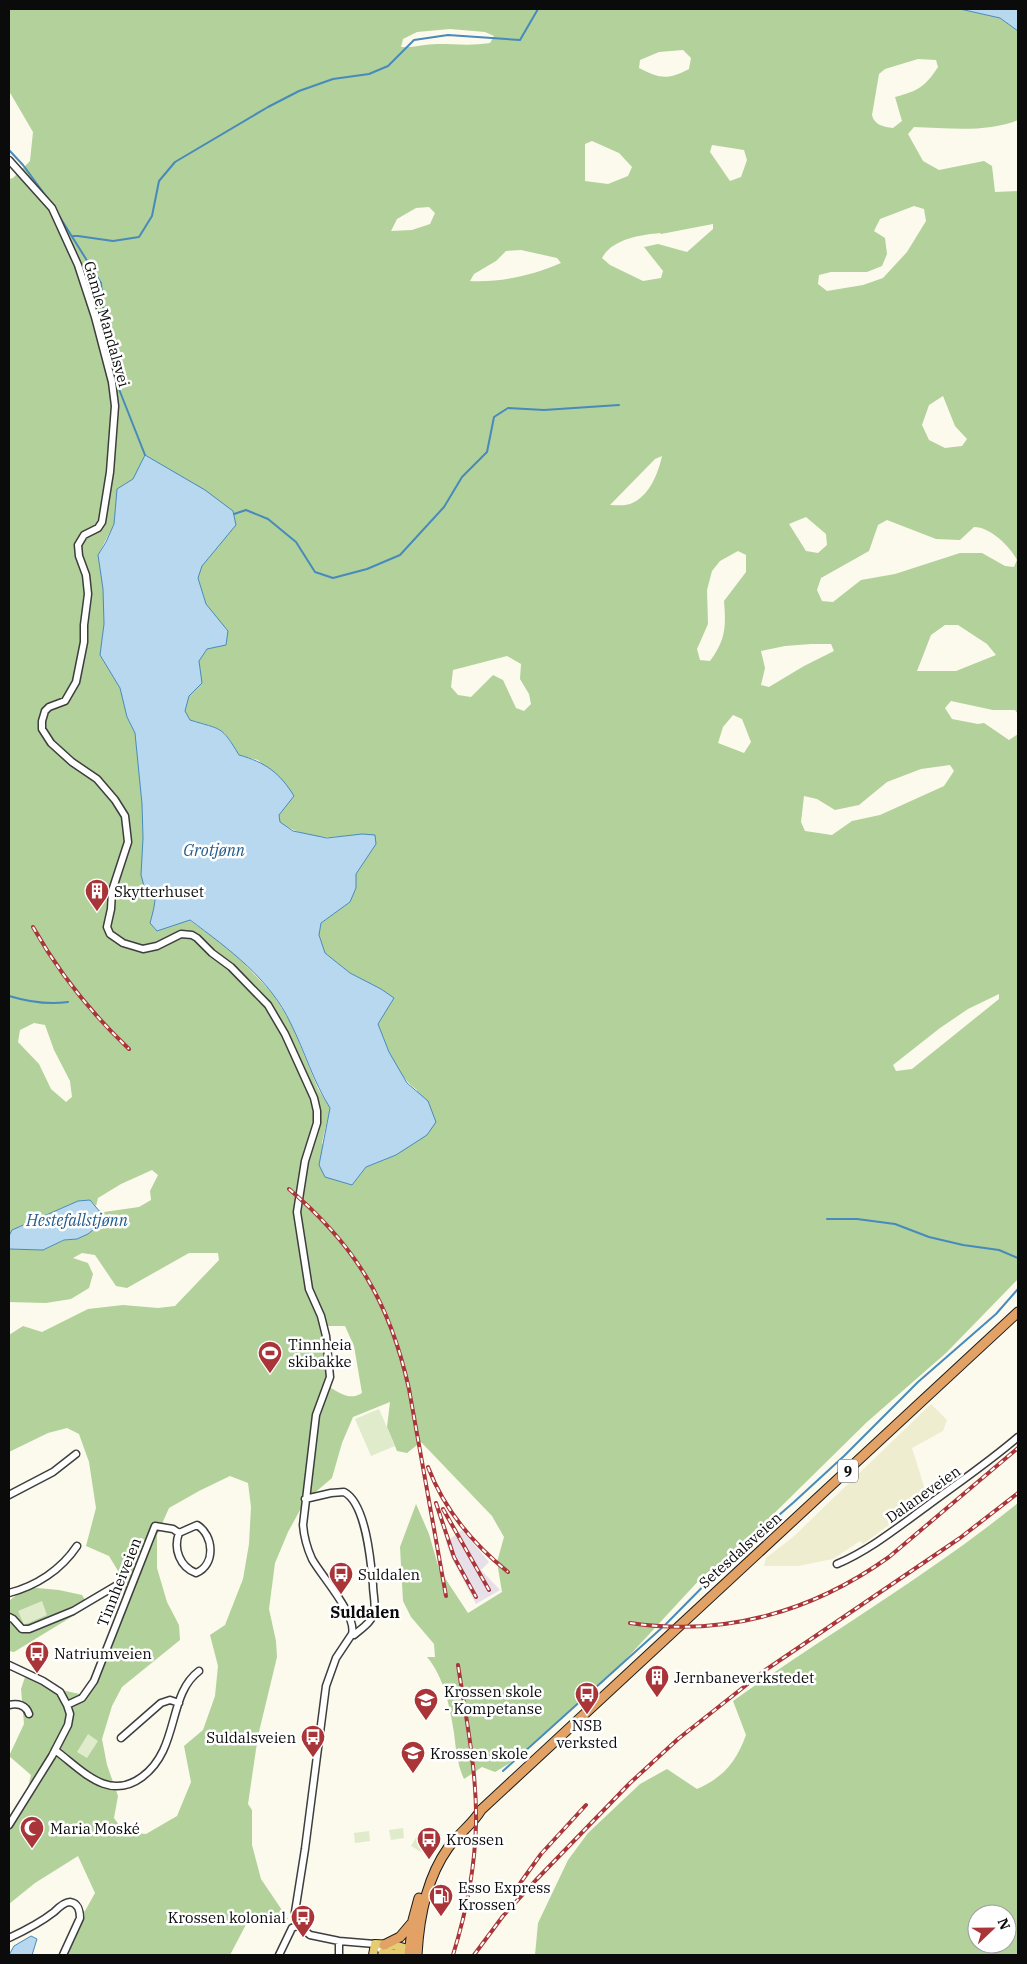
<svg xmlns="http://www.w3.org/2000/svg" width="1027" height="1964" font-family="'IBM Plex Serif',serif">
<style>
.industrial{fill:#e8e0e9}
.farmland{fill:#efedcf}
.forest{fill:#b2d19b;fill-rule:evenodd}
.pitch{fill:#dfebcb}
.water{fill:#b7d8ee;stroke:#478abb}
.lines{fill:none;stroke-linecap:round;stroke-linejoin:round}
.stream{stroke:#478abb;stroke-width:2}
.minor-casing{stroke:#3e3e3e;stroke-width:9}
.major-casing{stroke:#1c1c1c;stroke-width:10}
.highway-casing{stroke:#1c1c1c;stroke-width:11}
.minor{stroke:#fff;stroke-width:6}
.major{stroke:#e7cd71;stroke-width:8}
.highway{stroke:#e2a165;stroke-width:9}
.rail-casing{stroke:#a93538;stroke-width:4}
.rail{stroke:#fff;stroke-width:2;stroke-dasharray:5.5;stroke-linecap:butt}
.labels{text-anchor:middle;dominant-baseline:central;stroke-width:5;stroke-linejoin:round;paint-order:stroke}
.shield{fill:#fff;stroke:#545454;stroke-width:1}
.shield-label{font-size:14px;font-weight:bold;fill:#0b0b0b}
.street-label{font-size:15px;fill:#0b0b0b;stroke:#fff}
.poi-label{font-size:15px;fill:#0b0b0b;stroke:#fff;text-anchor:start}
.water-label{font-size:16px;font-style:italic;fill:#255c8c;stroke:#fff}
.neighbourhood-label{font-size:16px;font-weight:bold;fill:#0b0b0b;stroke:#fff}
</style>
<rect width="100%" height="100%" fill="#fcfaec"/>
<path class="industrial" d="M462,1530L489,1562L481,1570L500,1590L476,1604L451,1557L446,1542Z"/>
<path class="farmland" d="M931,1404L947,1420L943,1431L912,1448L927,1496L898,1518L894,1515L897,1519L863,1544L860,1541L833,1559L798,1566H764L766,1558L793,1537Z"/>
<path class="forest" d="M9,9H960L1000,18L1018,31V120C987,133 947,128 914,127L908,134L923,161L939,170L984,161L992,166L995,192L1018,191V714L1015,710H993L951,701L945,708L952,719L978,724L984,723L1009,740L1018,734V1279L946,1353L867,1422L742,1545L702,1577L617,1669L541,1738L515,1760L495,1772L482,1767L464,1779C457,1764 456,1749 454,1733C450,1707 444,1677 427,1657H435L434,1644L411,1617L403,1601L400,1547L416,1504L429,1534L439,1569L468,1613L502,1592L497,1562L504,1537L492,1516L421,1442L407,1453L397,1451L387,1427L390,1402L353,1417L342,1443L332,1478L305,1501L288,1532L275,1563L269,1609L276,1641L277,1657L258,1736L248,1804L252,1810V1845L261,1879L288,1919L279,1922L251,1915L230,1955H63L70,1941L75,1919L85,1911L95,1893L78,1856L35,1883L9,1904V1825L27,1792L31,1775L9,1756L24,1724L21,1689L25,1677L57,1689L84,1695L96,1682L111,1650L122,1616L124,1581L109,1556L86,1546L96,1508L89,1462L79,1434L67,1428L48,1433L9,1452V1335L23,1326L42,1332L88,1309L123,1305L158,1308L175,1306L219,1260L218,1253H189L127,1288L116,1286L95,1255L82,1253L73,1258L88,1263L93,1274L89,1288L71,1299L46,1303L9,1302V1249L43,1250L65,1240L77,1239L101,1213L99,1210L104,1212L139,1207L151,1200L150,1191L158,1175L152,1170L121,1184L98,1198L96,1206L90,1200L78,1201L12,1230L9,1236V179L13,178L30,161L33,132L9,91ZM450,29L485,32L494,36L490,43C471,46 456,44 437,44C425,44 413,48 401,47L403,39L417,32ZM683,50L691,58L689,69C668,80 660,79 639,68L640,60L659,52ZM918,59L936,60L938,67C925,87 918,91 895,97L902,121L893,128C884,127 874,125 872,115L879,74L885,69ZM592,141L619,153L632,167L628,176L608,184L585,181V144ZM712,145L744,150L747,160L741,177L730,181L710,152ZM914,206L924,209L926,221L907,252L883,278L863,285L827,291L818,284L819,275L831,272H867L882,266L887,254L885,238L874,231L880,219ZM429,207L435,213L430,224L412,230L391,231L397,219L416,208ZM713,224V229L687,252L658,244L644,247L663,271L661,278L643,281L610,265L602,258C612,239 640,235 660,233L661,234ZM521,250L557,258L561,263C534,275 500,283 470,281L474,274L496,261L506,251ZM943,396L955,426L967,439L962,446L945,448L929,440L922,425L929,405ZM662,456C658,474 649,497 630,504C624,506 616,505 610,505L655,459ZM133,479L235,525L202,566L198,578L206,604L228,631L207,649L199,661L201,683L189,696L185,711L190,720C222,729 222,726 239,755L258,760L294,796L279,815L280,822C307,841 331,838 362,834L376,844L356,874V888L350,902L321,923L319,935L325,953L350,973L381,989L394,998L378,1024C387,1047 396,1075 417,1090L396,1155L366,1167L352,1185L322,1143L330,1108L318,1089L291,1023L272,993L232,951L189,920L157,931L150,923L156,902L155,893L143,838L142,804L135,733L127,717L120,688L100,655L104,624L103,589L98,555L114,524L117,489ZM806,517L826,534L827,545L818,553L806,551L789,524ZM887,520L936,539L960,540L974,527C990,527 1010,546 1017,560L1014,567L1005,566L982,553H960L895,574L861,580L833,602L822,601L817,590L821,578L869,551L878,525ZM738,551L746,555V572L724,601C726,627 726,639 710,661L700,660L697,649L708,624L707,590L712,571L720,561ZM945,625H958L987,644L996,655L956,671H917L931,635ZM811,644H831L834,651L804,666L769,687L761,685L765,668L761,651L785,646ZM507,656L521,664L520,679L529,694L531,704L524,711L516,708L503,680L493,675L471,697L458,695L451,687L453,670ZM733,715L742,719L751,742L744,753L718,743L723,727ZM950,765L954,771L944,786L880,815L852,821L832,835L805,831L801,822L804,796L817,799L835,810L859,805L887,782L921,769ZM999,994V999L912,1069L896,1071L893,1065L940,1028L968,1009ZM34,1023L45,1025L54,1050L70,1081L72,1097L66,1102L51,1089L39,1064L18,1042L20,1030ZM327,1326H345L354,1346L362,1393C350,1401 340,1393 329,1387ZM230,1476L248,1483L251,1507L249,1544L243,1579L225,1625L210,1635L218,1666L215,1696L203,1730L184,1746L191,1782L177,1816L146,1834L124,1832L114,1818L118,1796L107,1765L102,1739L112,1706L122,1687L180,1640L179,1625L167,1602L157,1568V1535L169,1508L199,1491Z
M1018,1503V1955H535L538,1923L568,1860L588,1833L640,1784L667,1769L697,1789C724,1777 736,1762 746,1735L733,1701C827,1634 928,1576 1018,1503ZM977,1914H1007V1944H977Z
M26,1587L59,1590L82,1595L87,1603L86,1608L14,1652L9,1651V1601Z"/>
<path class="pitch" d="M379,1409L395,1446L371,1456L355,1419Z
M42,1601L47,1615L24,1625L18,1611Z
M88,1734L98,1741L87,1758L77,1752Z
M403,1828L404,1838L391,1840L389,1830Z
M369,1831L370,1841L355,1843L354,1833Z
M420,1831L430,1837L421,1852L411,1846Z"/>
<path class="water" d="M960,9H1018V31L1000,18Z
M145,455L205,490L233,511L236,525L202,566L198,578L206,604L228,631L226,645L207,649L199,661L202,683L189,696L185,711L190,720C222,730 221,725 239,755C265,762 280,773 294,796L279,815L280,822L293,831L327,838L362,834L375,835L376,844L356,874V888L350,902L321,923L319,935L325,953L350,973L381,989L394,998L378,1024L389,1052L407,1083L428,1101L436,1122L427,1135L396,1155L366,1167L352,1185L325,1177L319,1165L330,1108C313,1081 305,1052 291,1024C270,979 229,949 190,920L157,931L150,923C153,912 156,902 155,890L144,886L141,875L143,838L142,804L135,733L127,717L120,688L100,655L104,624L103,589L98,555L106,542L114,524L117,489L133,479Z
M90,1200L101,1213V1223L88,1234L77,1239L64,1240L43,1250L9,1249V1236L12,1230L78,1201Z
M31,1936L37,1939L32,1955H9L14,1946Z"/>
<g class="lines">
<path class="stream" d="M9,150L23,165L51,203
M56,211L101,283L107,350
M73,236H78L113,241L139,237L152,216L159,181L175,162L268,107L299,91L333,79L369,74L388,66L414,40L448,35L520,40L538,9
M113,374L145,455
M234,514L246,510L268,519L296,542L315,572L333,578L367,569L400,555L444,507L462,477L487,452L494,417L508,408L544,410L619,405
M9,996C29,1002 47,1005 68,1002
M827,1219H857L895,1224L929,1237L963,1245L999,1250L1018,1258
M503,1771L665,1625L740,1549L794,1502L844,1456L918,1382L996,1314L1018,1289"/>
<defs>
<path id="minor" d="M9,160L52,208L78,265L95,317L112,382L115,406L110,472L102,522L98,528L84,535L78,545L79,556L86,575L88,594L84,625V642L76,682L65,701L49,707L45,711L42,721V729L51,743L72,762L97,779L115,800L125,816L128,842L112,891L111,909L107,927L110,934L123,943L143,949L157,946L181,934L192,935L197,938L212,953L231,967L268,1005L285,1034L314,1098L317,1111V1123L305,1161L297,1212L309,1289L321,1316L326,1336L330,1377L316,1415L303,1525C304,1537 307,1548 312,1559C322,1577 357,1615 352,1634L336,1658L326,1686L305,1849L295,1912L299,1926L310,1935L339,1941L375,1944L383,1952
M9,1495L53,1472L76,1454
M305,1499L331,1493L344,1492C366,1503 371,1562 373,1585C373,1594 376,1604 374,1612C372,1622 362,1628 354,1635L352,1634
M197,1525C214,1535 216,1565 196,1573C180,1567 173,1549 179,1533Z
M837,1564C870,1550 898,1527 927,1506C958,1483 989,1462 1018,1437
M9,1593C36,1586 61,1570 77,1546
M9,1617L13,1619L22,1629H29L73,1611L117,1585
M9,1665L43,1681L60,1692L67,1705L70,1714L68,1725L52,1756L9,1825
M9,1705C18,1703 26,1705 29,1714
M67,1705L82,1698L94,1681L155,1526L173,1529L179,1533
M121,1738L161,1703L170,1700L179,1703
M55,1750C82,1770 108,1802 142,1777C180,1749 167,1695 199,1671
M9,1938C24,1931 40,1923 54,1912C58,1908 64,1902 70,1902C78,1903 80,1911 80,1918L63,1955
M279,1955L292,1928L299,1925
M339,1955V1941"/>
<path id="major" d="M373,1955L375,1944L394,1945L415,1951
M382,1955L383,1952L406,1955L413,1953"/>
<path id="highway" d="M384,1945L400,1937L411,1924
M409,1955L413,1920L419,1898
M417,1955C419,1918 426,1879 448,1848C458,1834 473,1824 481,1810L1018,1312"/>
</defs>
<use href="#minor" class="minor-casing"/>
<use href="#major" class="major-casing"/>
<use href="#highway" class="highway-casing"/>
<use href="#minor" class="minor"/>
<use href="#major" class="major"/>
<use href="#highway" class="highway"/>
<defs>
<path id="rail" d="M33,927C59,973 91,1013 129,1049
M289,1189C356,1246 390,1303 409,1389L446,1596
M428,1467C444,1509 473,1544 508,1572
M436,1503L454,1557L476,1597
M443,1509L489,1590
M630,1623C724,1637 812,1612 889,1557L1018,1448
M516,1889L541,1854L586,1805
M453,1955C466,1913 475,1869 476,1824C477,1771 466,1718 458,1665
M474,1955L503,1916L536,1880L630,1783L678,1739L764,1671L960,1538L1018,1493"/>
</defs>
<use href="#rail" class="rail-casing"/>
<use href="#rail" class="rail"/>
</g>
<defs>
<symbol id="building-pin" viewBox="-11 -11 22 30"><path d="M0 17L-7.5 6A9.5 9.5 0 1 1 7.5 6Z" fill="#a93538" stroke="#fff"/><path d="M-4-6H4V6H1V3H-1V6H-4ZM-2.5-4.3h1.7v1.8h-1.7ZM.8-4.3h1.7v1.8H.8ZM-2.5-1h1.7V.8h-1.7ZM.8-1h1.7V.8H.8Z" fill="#fff"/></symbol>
<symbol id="stadium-pin" viewBox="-11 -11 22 30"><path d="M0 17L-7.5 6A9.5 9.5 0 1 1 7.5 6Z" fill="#a93538" stroke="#fff"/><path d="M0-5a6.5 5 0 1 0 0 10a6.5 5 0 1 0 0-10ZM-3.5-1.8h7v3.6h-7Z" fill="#fff"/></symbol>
<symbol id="bus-pin" viewBox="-11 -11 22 30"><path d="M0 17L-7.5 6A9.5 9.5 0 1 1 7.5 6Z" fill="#a93538" stroke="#fff"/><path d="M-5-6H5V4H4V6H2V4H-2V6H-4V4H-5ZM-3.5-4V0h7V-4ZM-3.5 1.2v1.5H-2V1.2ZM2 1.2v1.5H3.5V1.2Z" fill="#fff"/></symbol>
<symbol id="school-pin" viewBox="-11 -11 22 30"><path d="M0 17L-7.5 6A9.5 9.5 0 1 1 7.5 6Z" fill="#a93538" stroke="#fff"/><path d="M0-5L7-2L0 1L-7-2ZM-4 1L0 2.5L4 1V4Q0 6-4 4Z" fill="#fff"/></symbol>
<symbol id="mosque-pin" viewBox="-11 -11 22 30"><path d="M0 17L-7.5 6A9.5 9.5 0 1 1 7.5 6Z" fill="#a93538" stroke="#fff"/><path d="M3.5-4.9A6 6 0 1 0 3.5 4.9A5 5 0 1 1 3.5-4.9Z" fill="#fff"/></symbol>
<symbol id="fuel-pin" viewBox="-11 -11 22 30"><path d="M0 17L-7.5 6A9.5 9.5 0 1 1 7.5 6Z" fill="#a93538" stroke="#fff"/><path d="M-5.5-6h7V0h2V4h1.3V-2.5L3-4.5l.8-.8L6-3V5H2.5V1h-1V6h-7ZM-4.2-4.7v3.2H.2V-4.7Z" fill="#fff"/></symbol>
</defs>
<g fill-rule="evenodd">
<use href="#building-pin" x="83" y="877" width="28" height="38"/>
<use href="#stadium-pin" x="256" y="1339" width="28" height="38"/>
<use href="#bus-pin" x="327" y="1560" width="28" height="38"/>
<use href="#bus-pin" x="23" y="1639" width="28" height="38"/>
<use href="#building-pin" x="643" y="1663" width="28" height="38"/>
<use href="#bus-pin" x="573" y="1680" width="28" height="38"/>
<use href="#school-pin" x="412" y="1686" width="28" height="38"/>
<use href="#bus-pin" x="299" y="1723" width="28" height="38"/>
<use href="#school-pin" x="399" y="1739" width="28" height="38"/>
<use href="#mosque-pin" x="18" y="1814" width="28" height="38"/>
<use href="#bus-pin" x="415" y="1825" width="28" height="38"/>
<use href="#fuel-pin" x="427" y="1882" width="28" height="38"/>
<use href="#bus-pin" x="289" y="1903" width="28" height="38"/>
</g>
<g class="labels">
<rect class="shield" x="838" y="1459.5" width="20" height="23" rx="4"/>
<g class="shield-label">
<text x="848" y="1471">9</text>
</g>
<g class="street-label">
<text transform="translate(107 324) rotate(74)">Gamle Mandalsvei</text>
<text transform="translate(923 1494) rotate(-35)">Dalaneveien</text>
<text transform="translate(740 1550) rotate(-42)">Setesdalsveien</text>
<text transform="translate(119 1582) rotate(-68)">Tinnheiveien</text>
</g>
<g class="poi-label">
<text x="114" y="891">Skytterhuset</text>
<text x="288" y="1344">Tinnheia<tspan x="288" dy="17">skibakke</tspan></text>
<text x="358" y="1574">Suldalen</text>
<text x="54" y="1653">Natriumveien</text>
<text x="674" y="1677">Jernbaneverkstedet</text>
<text x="444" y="1691">Krossen skole<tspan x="444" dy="17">- Kompetanse</tspan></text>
<text x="587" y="1725" text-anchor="middle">NSB<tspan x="587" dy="17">verksted</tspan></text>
<text x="296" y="1737" text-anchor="end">Suldalsveien</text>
<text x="430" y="1753">Krossen skole</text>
<text x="50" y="1828">Maria Moské</text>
<text x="446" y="1839">Krossen</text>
<text x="458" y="1887">Esso Express<tspan x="458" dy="17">Krossen</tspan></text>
<text x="286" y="1917" text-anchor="end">Krossen kolonial</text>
</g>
<g class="water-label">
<text x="214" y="850">Grotjønn</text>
<text x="77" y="1220">Hestefallstjønn</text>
</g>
<g class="neighbourhood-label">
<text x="365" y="1612">Suldalen</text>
</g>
</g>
<rect width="1027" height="1964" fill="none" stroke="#0b0b0b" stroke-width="20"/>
<g transform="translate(992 1929) rotate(68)"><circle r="24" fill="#ffffff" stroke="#9d9d9d"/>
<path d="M0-4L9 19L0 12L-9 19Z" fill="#a93538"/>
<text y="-8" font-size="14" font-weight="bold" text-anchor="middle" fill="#0b0b0b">N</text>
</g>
</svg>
